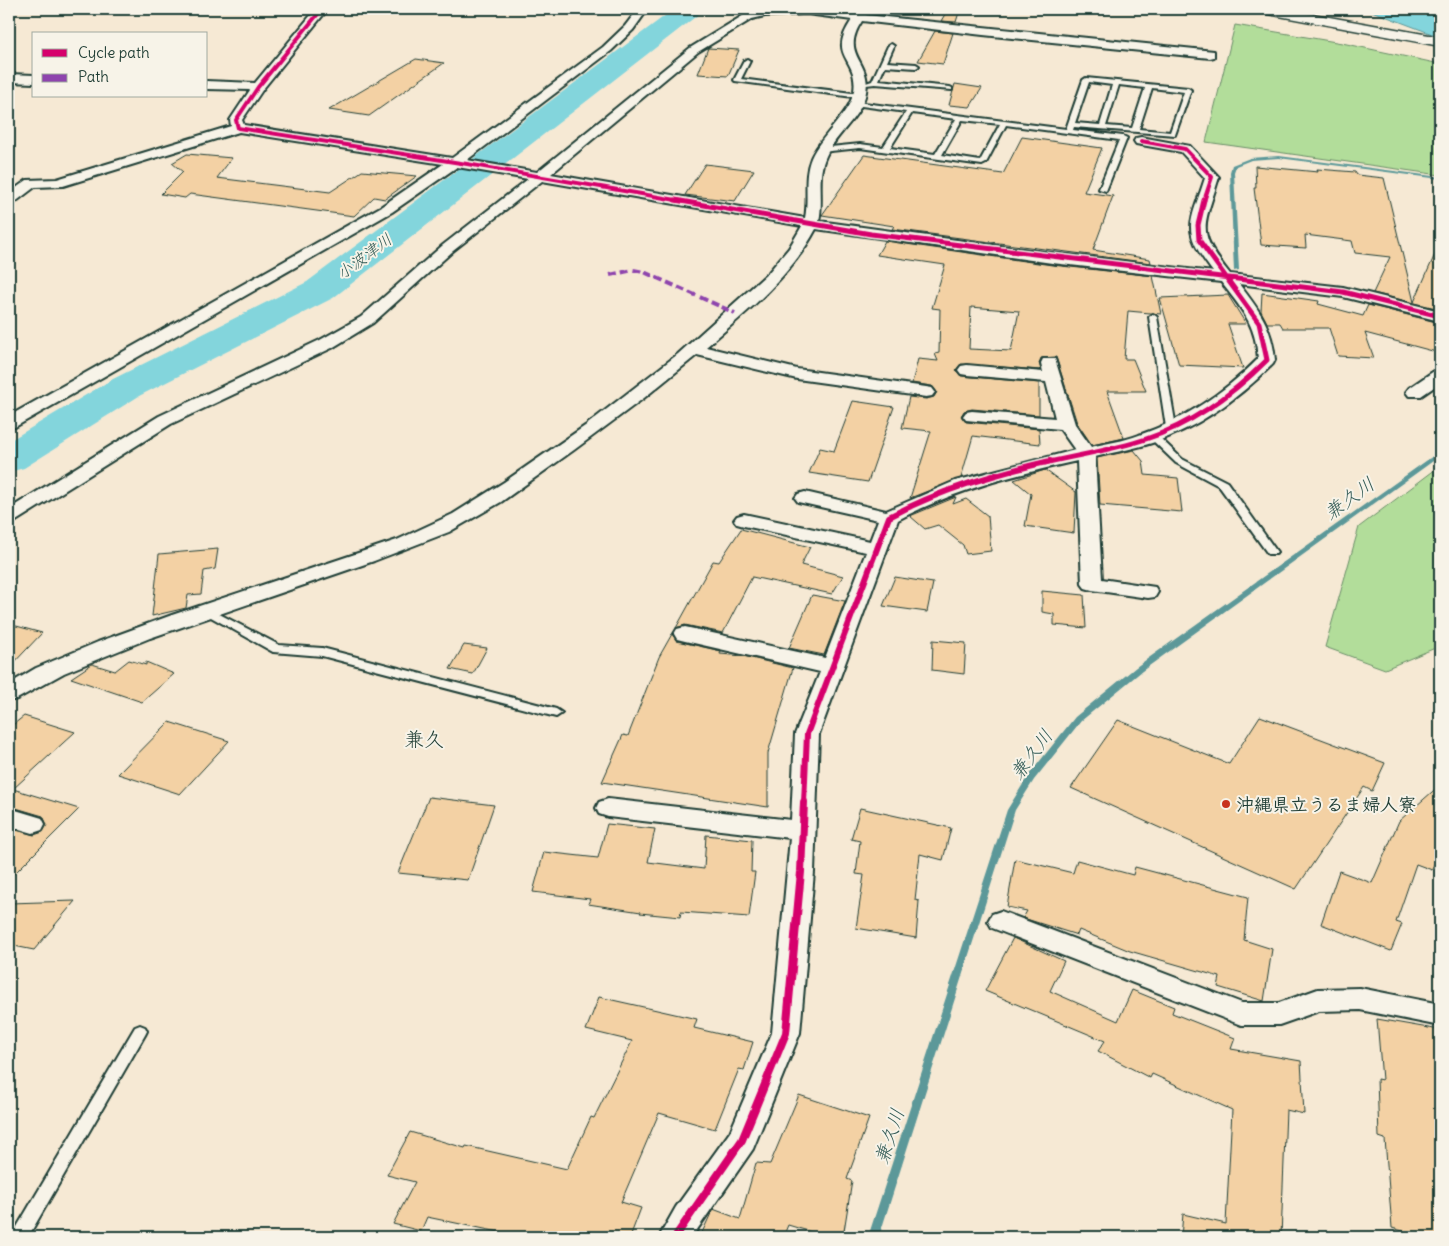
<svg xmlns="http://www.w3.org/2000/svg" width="1449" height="1246" font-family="Delius,'Klee One',sans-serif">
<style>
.green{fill:#b2dd9a;stroke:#688d67}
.water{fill:#83d5dc;stroke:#5b9899}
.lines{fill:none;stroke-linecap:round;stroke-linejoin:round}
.stream{fill:#5b9899;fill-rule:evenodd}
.river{fill:#83d5dc;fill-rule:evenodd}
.building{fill:#f3d1a4;stroke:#1f3d34;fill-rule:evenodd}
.service-casing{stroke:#1f3d34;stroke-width:4}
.minor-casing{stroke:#1f3d34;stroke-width:4}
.trunk-casing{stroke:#1f3d34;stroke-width:3}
.service{fill:#f7f3e8;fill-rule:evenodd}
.minor{fill:#f7f3e8;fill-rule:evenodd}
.trunk{fill:#f7f3e8;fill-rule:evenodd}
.quiet{stroke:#8e44ad;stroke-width:4;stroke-dasharray:8 4;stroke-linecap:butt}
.cycleway-far3-casing{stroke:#f7f3e8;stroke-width:5.5}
.cycleway-far2-casing{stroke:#f7f3e8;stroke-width:8}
.cycleway-far1-casing{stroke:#f7f3e8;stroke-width:9}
.cycleway-casing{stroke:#f7f3e8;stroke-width:11}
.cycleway-far3{stroke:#d6006c;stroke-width:4}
.cycleway-far2{stroke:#d6006c;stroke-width:5}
.cycleway-far1{stroke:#d6006c;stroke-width:6}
.cycleway{stroke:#d6006c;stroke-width:8}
.poi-dot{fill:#c8321e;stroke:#f7f3e8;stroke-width:2}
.labels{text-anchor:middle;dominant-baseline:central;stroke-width:4;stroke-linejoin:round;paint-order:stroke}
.far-water-label{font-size:16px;font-style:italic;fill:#335b56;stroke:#f7f3e8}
.poi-label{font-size:18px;font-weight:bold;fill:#1f3d34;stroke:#f7f3e8;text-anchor:start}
.water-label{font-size:19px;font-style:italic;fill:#335b56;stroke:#f7f3e8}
.quarter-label{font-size:20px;fill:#1f3d34;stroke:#f7f3e8}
</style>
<rect width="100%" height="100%" fill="#f6e9d4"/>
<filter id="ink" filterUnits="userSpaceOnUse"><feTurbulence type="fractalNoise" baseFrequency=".02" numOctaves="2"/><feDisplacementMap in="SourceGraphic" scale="10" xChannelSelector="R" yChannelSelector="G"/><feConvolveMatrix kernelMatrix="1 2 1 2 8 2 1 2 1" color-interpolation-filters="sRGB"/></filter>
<g filter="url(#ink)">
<path class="green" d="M1235,25L1342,43L1440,64V175L1206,142Z
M1440,466V646L1385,669L1325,647L1359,527Z"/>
<path class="water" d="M1364,9H1440V37L1369,10Z"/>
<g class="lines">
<path class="stream" d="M1279,156L1440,177V179L1279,158L1251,160L1236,166L1234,172L1239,270L1234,271L1230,172L1232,165L1250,158Z
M1440,451V456L1142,671L1081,721L1034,780L1015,810L879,1237H868L1007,810L1028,776L1075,717L1136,667Z"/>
<path class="river" d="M674,9H703L699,14L333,298L139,396L24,468L9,472V441L111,380L307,282Z"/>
</g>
<path class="building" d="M948,9H960L956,22L941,21Z
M935,31L953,33L943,64L918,61Z
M708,48L739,50L728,76L698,74Z
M416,59L444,63L369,116L329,110Z
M955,84L982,88L970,107L949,105Z
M1022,137L1102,148L1084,192L1113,196L1093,250L1150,259L1151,263L892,229L894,226L822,215L864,155L1003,174Z
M187,154L232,158L217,178L330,192L362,171L417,176L385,199L374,197L354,216L190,194L185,198L161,194L183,172L172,163Z
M705,164L754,170L735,201L685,195Z
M1255,166L1318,172L1317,169L1355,172L1357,175L1384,178L1414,302L1440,243V309L1373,293L1390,257L1355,253L1352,241L1305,235L1306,248L1261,245L1254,188H1256Z
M885,241L1052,265L1153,276L1161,314L1128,311L1124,359H1133L1146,391H1107L1124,438L1092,445L1077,423L1056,357L1041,358L1039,363L1041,370L961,364L956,370L961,376L1039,383V415L972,409L964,411L961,416L966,422L1039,429L1040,444L973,436L961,478L910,498L931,431L902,428L909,397L926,399L934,397L937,392L932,386L912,383L918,359L938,361L935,354L939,353L940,309L932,308L945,265L877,255ZM971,307L1019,311L1011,351L969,349Z
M1262,293L1319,301L1318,304L1363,316L1368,305L1440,323V353L1365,333L1374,358L1338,356L1329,328H1283L1280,323H1267L1261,311Z
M1228,295L1246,324H1228L1243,368L1179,365L1160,298Z
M853,401L894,407L868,482L809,473L820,448L834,451Z
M1134,450L1143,461L1145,475L1178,478L1182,512L1100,505L1097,458Z
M1045,470L1076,492L1074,533L1025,526L1031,494L1014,480Z
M956,497L953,504L966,499L988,516L991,551L966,554L963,545L938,525L925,529L910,516Z
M741,529L810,547L801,565L843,576L832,594L752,577L723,633L685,625L676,628L713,561L719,562Z
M218,549L215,569L204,571L201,594L188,595L186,608L152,616L159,554Z
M895,577L933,583L927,612L883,606Z
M1042,591L1084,595L1086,628L1054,625V614L1042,612Z
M812,595L845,601L824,655L789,648Z
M9,624L42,633L9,668Z
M672,634L677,641L721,651L720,654L743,656L793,668L768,753V807L602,782L623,735L628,736L659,657Z
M933,640L966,643L964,674L932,670Z
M464,645L487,648L473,674L450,669Z
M129,660L146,665V662L174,674L142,702L71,678L92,664L115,671Z
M24,716L75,732L13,789L79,809L9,879V828L34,835L43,832L47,825L43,816L9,806V728Z
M1260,716L1385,763L1372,791L1364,787L1296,889L1071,788L1118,720L1229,764Z
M169,722L229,741L180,794L118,774Z
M1440,785V848L1432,870L1416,864L1396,922L1402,924L1391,951L1321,924L1339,871L1372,883L1399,821Z
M429,797L494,805L468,880L398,873Z
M860,808L951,828L943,860L920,854L915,900L919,901L916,938L856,928L864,875L856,874L860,841L851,839Z
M607,824L655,829L648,862L704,869L706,835L752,840L751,872H755L749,917L681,912L680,917L640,913L641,912L588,904L590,899L533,892L544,852L598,858Z
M1015,859L1073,873L1077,860L1133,875L1135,867L1248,897L1244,940L1272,949L1264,1001L1218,987L1220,977L1130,951L1079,930L1077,935L1023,918L1027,911L1007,907Z
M75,901L34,950L9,945V903Z
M1013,938L1064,961L1050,991L1118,1021L1132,990L1174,1007L1172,1013L1235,1038L1231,1049L1301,1061L1304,1114L1286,1110L1281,1237H1181L1183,1214L1226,1224L1232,1110L1152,1074L1150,1078L1098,1051L1105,1041L985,991Z
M599,997L697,1019L694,1028L753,1042L744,1070L739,1069L715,1129L659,1113L621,1202L641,1208L630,1237H523L427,1217L421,1231L393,1224L415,1182L387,1175L410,1132L465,1148L466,1146L567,1169L591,1117L594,1118L632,1041L586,1030Z
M1377,1019L1440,1030V1237H1425L1392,1228L1385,1139L1379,1137L1377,1079L1382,1080Z
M799,1095L869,1118L847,1179L852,1181L843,1237H828L788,1225L783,1237H700L713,1209L740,1219L756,1163L770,1164Z"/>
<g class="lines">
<defs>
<path id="service" d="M891,44L894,46L887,62L916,64L919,66L916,68L885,66L879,80L950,87L952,88V90L875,84L866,85V83L872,81L888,46Z
M747,59L750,61L741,79L860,94L863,96L860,98L735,81L734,80L744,61Z
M1086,78L1188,88L1191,90L1175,135L1074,127L1073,130L1123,136L1127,138L1106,191L1099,189L1119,140L1006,125L986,163L982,165L860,148L821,152L817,150L821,148L860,144L883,147L906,112L854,105L853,104L856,102L1066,129L1083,80ZM1089,82L1112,85L1100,125L1075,123ZM1119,85L1145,88L1132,128L1106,126ZM1152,88L1184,92L1170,132L1139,129ZM912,113L956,119L935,154L890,148ZM962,120L1000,124L980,161L942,155Z
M1153,314L1157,317L1176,427L1171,430L1166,427L1149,317Z
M1154,434L1157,435L1182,459L1227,482L1277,552L1276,554H1268L1219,486L1176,463L1151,439L1149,437L1151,435Z
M206,607L279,645L322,648L556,709L562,713L556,717L322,656L273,652L202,612L200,610Z
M140,1025L145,1027L147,1031L145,1035L28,1237H11L135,1027Z"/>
<path id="minor" d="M316,9H328L263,89L242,120L244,125L452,158L603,47L625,26L638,9H648L633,30L611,51L467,160L537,172L690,48L744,15L765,10L784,9H816L856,13L858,9H868L866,15L1214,51V57L1210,58L983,35L862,21C839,56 872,60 866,92C862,116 836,134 826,156C816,177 824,199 819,221L1052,253L1213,272C1180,229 1190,225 1205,178L1181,152L1136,144L1134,141L1136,138L1141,137L1190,146L1219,177C1204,228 1195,230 1230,274L1343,287L1440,311V321L1343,297L1239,284C1259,310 1272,326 1275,360L1273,364C1239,398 1198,428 1152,443C1133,449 1114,452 1095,457L1102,579L1155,587L1158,592L1155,597L1148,598L1092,590L1085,588L1082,584L1077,461C1015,475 954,490 898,520L819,734L814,872L800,1033L753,1149L692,1237H659L676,1207L730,1132L772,1033L790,838L608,817L599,814L596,808L599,802L608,799L791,820L795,734L820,672L685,641L677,639L674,634L677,629L685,627L825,658L866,552L744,526L737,524L734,520L737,516L744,514L870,541L878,520L798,502L795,498L798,494L805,492L886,511L955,481L1075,450L1060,429L966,420L963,416L966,412L972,411L1055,418L1046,382L967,375L961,374L958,370L961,366L967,365L1043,372L1041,363L1043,359H1055L1075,424L1091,447C1107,443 1124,441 1139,435C1184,420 1225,392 1258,359C1256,324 1241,308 1221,282L1052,263L816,229C791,276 746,313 706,347L797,369L926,387L932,388L935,392L932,396L926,397L797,379L697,355L644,398L574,450L501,502L449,532L374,561L150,638L64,673L17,699L9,701V684L36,668L98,642L172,615L397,540L453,514L504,482L585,426L678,354L768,273L789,248L802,226L542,181L453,251L373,323L332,348L171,424L16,521L9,523V509L159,416L320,340L361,317L443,245L528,179L457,167L392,212L15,427L9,428V416L382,206L443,164L239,132L63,186L35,187L14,203L9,204V193L27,180L57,179L231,126L230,120L250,90L206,89V81L255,83ZM807,14L852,20C826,58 859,57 854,91C850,114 821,135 811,158C803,177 809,198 805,218L551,174L698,52L752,19L765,16Z
M9,74L34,75V83L9,82Z
M1440,370V383L1421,396H1409L1406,392L1409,388L1434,371Z
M9,808L42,818L45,824L42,830L33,833L9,826Z
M1001,911L1242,1003H1279L1318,989L1360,988L1440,1004V1026L1360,1010L1319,1011L1279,1025H1241L992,928L988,921L992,914Z"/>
<path id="trunk" d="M1256,9H1285L1440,37V46L1263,13Z"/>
</defs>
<use href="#service" class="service-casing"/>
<use href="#minor" class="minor-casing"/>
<use href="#trunk" class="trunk-casing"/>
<use href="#service" class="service"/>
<use href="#minor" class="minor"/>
<use href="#trunk" class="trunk"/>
<path class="quiet" d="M610,275L633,270L644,272L735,313"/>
<defs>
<path id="cycleway-far3" d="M322,9L258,87L236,120L238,128L467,164L682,201
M1141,141L1185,149L1212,177L1204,201"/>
<path id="cycleway-far2" d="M675,200L871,234L1343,292L1440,316
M1045,463C1078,455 1113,450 1146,439C1192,424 1233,394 1267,360L1259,323L1199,240L1198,225L1204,200"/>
<path id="cycleway-far1" d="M804,803L807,734L889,517C940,490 994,474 1050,461"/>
<path id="cycleway" d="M675,1237L742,1140L786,1033L801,872L804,802"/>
</defs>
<use href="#cycleway-far3" class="cycleway-far3-casing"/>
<use href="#cycleway-far2" class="cycleway-far2-casing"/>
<use href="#cycleway-far1" class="cycleway-far1-casing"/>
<use href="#cycleway" class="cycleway-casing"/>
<use href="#cycleway-far3" class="cycleway-far3"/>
<use href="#cycleway-far2" class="cycleway-far2"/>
<use href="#cycleway-far1" class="cycleway-far1"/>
<use href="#cycleway" class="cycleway"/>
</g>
</g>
<circle class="poi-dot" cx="1226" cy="804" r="5"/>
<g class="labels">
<g class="far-water-label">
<text transform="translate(364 256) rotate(-37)">小波津川</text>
</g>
<g class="poi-label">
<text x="1236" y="804">沖縄県立うるま婦人寮</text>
</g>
<g class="water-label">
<text transform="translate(1349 498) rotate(-36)">兼久川</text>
<text transform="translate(1031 754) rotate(-53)">兼久川</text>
<text transform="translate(889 1136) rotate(-72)">兼久川</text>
</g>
<g class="quarter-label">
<text x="424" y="738">兼久</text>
</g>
</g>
<rect width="1449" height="1246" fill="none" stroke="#f7f3e8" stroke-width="30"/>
<rect x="15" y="15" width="1419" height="1216" fill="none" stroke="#1f3d34" stroke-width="2" filter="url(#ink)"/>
<rect x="32" y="32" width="175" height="65" fill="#f7f3e8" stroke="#a1aaa0"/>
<rect x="42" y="49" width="25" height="8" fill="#d6006c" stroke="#a1aaa0"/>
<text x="78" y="58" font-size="15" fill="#1f3d34">Cycle path</text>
<rect x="42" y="74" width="25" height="8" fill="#8e44ad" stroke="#a1aaa0"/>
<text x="78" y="82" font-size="15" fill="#1f3d34">Path</text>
</svg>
